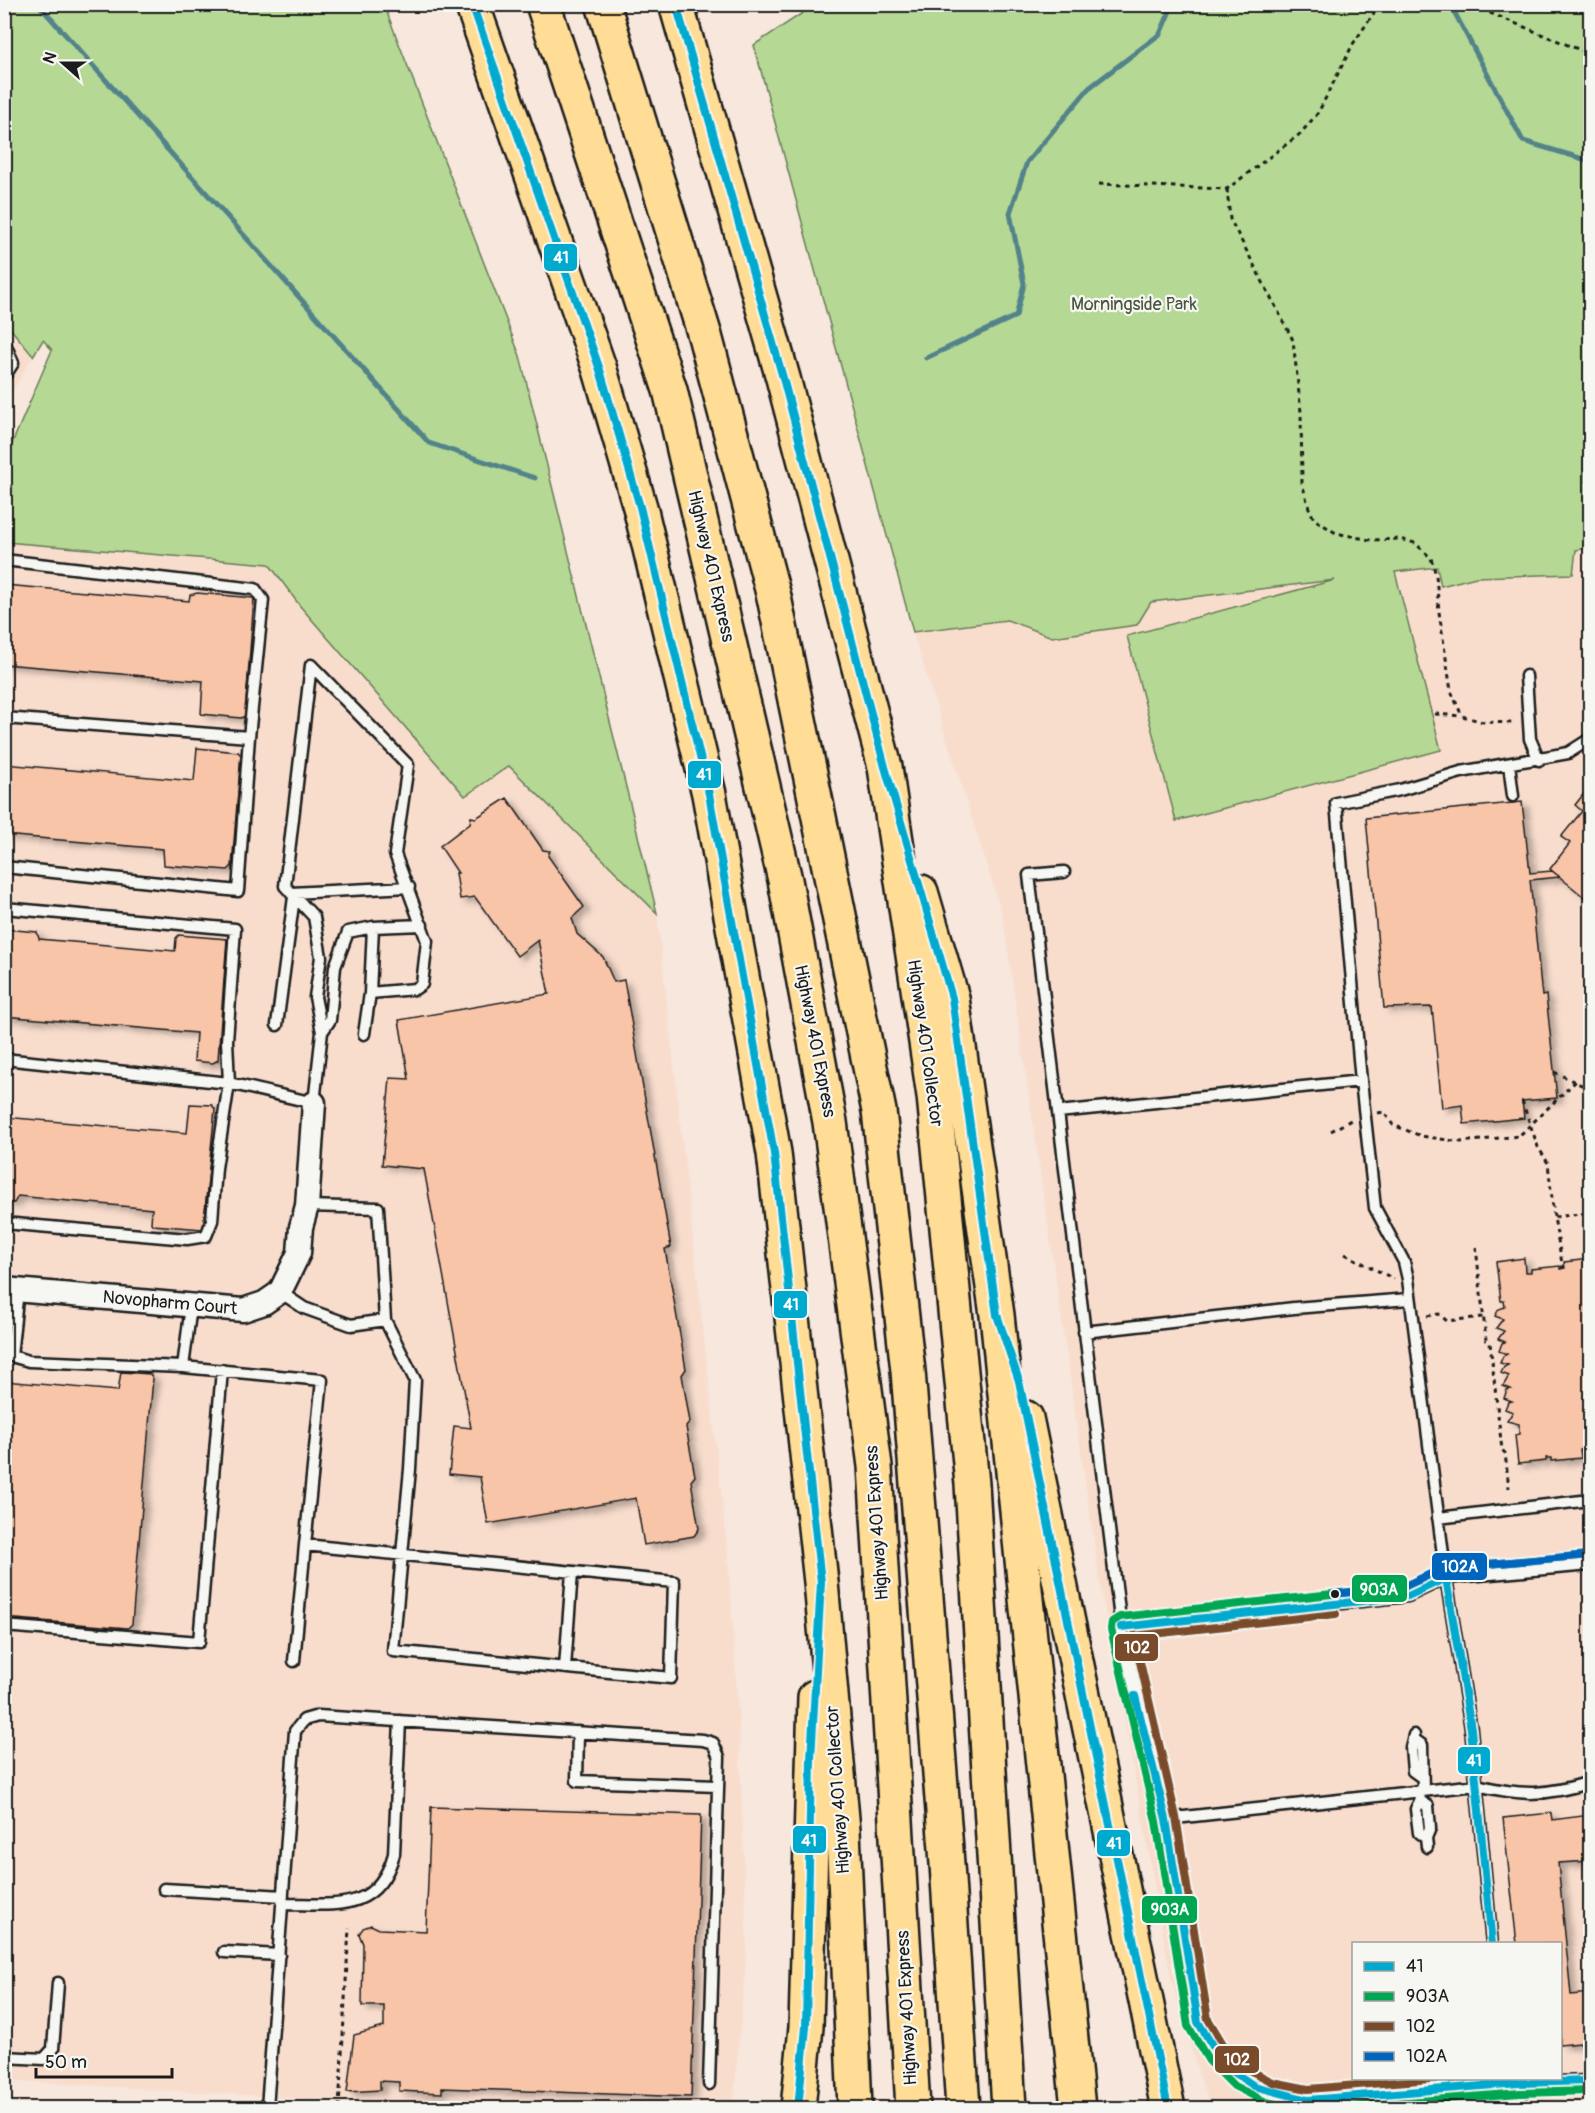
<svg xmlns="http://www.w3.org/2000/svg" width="1595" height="2113" font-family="Pangolin,sans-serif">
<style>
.built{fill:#f8ddcd;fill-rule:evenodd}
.green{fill:#b5d994;stroke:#687a58;stroke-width:1.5}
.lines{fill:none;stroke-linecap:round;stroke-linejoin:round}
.stream{stroke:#53838a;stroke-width:5}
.building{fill:#f9c5a9;stroke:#1c1c1c;stroke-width:1.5;filter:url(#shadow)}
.service-casing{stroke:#1c1c1c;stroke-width:15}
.minor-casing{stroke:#1c1c1c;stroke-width:27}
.motorway-casing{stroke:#1c1c1c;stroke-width:38}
.path{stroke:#1c1c1c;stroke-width:3;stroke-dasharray:4.5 4.5;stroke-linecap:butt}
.service{stroke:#f6f6f2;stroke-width:10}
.minor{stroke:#f6f6f2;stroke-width:22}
.motorway{stroke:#ffdd96;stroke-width:33}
.bus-1-casing{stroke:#f6f6f2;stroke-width:12}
.bus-2-casing{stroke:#f6f6f2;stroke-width:12}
.bus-3-casing{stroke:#f6f6f2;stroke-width:12}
.bus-4-casing{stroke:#f6f6f2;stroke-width:12}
.bus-1{stroke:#00a9ce;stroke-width:8}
.bus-2{stroke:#00a651;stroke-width:8}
.bus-3{stroke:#7a4b2a;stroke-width:8}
.bus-4{stroke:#0065bd;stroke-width:8}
.bus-dot{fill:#1c1c1c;stroke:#f6f6f2;stroke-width:2}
.labels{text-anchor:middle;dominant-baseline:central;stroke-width:4.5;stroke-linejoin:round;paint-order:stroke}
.park-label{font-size:18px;fill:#4a5540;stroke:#f6f6f2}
.street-label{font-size:18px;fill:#1c1c1c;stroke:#f6f6f2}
.line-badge{stroke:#f6f6f2;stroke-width:2}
.badge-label{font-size:16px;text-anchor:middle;font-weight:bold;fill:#fff}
</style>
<defs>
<filter id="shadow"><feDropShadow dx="6" dy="4" stdDeviation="3" flood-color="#0004"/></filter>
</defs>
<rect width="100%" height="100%" fill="#f7e7dc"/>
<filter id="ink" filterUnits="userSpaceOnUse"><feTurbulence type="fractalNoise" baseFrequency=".0167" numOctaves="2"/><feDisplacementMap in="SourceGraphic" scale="12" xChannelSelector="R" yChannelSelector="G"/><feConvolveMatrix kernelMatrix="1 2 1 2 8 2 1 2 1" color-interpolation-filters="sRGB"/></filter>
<g filter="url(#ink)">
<path class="built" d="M5,322L33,356L5,404Z
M1584,410H1590V2108H1212L1201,2081L1172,1983L1099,1577L1003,917L913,632L1588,548ZM1354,1944H1560V2078H1354Z
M4,542L269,564L300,606L465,795L509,765L657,913L728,1555L739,1725L747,1947L733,2108H452L5,2080Z"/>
<path class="green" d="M816,4L1590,5V425L1585,466L1588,548L1576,550L1573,574L1476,577L1441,586L1437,567L1395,572L1441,750L1176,821L1127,636L1335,580L1151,602L1137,625L1052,637L1007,620L913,632L754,45Z
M4,5H384L520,356L657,913L509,766L465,796L300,606L269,564L5,542V460L52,350L43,340L33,356L5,322Z"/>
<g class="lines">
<path class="stream" d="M38,4L429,443L535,478
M1450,4L1523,141L1590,161
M926,358L1016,316L1024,284L1010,213L1027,162L1089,88L1160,34L1173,4"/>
</g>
<path class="building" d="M4,585L189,601L190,595L197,593L254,598L245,716L241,718L201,714L203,681L4,664Z
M197,748L238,752L241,755L232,866L228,870L164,865L163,849L4,835V764L194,781Z
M1590,786V902L1550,869L1570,843L1561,837L1582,811L1575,805Z
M507,798L543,850L550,851L548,856L584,907L572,918L577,934L603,957L614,982L624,980L671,1247L665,1249L686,1369L682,1375L690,1422L686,1427L695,1476L691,1481L699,1529L694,1536L644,1545L636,1498L488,1524L480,1477L449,1474L454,1426L471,1428L424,1169L382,1165L390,1078L409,1079L399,1020L549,994L538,940L517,956L475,897L460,899L456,873H458L440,846L470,823L471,817L476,818Z
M1522,802L1530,873L1552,871L1560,877L1530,880L1542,996L1546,995L1557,1098L1522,1101L1524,1118L1464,1124L1462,1105L1442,1108L1432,1007L1384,1008L1366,818Z
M4,929L37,932L39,939L175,951L176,938L179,935L227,939L218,1060L213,1063L194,1061L196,1033L4,1016Z
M190,1104L212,1105L215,1109L203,1229L153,1225L151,1223L152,1209L18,1196L14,1203L4,1202V1117L187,1133Z
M1524,1258L1525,1272H1531V1269L1560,1266V1269L1565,1268L1564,1262L1590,1259V1474L1585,1449L1580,1450L1581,1458L1551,1461V1458H1546V1461L1518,1464L1515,1435L1519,1434V1424L1507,1421L1513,1412L1505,1409L1508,1402L1512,1401L1504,1398L1507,1390L1511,1389L1503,1386L1509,1376L1501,1373L1504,1367L1508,1365L1500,1363L1503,1356L1507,1354L1499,1351L1502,1343L1505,1342L1498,1339L1504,1331L1496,1328L1503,1319L1495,1316L1499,1309L1505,1307L1504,1301H1501L1496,1262Z
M121,1372L150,1374L153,1378L132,1624L128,1628L4,1618V1381L118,1391Z
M431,1807L701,1815L691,2097L442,2088V2093L399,2091V2082L380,2081V2090L347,2092L354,2035L384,2027V2006H362L363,1944L359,1934L363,1928L371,1925L379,1929L426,1931Z
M1551,1813L1552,1820L1590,1815V1861L1558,1863L1571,1995L1590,1993V2042L1560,2045V1944H1517L1503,1818Z"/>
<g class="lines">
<defs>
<path id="service" d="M4,341L13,363L4,377
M4,560L255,589L263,600L249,737
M1526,676L1530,739L1539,760
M4,718L249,737L238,891L4,867
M1509,764L1513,796
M291,893L409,887
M4,908L235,929L227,1041L229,1083L314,1103L322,1032L315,997L321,957L314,917L285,886L311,665L408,765L395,854L427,941L422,984L415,989L370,993L364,1034
M370,993L373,927
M277,1025L294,897
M322,1032L330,1020L335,967L348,932L373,927L422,925
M4,1059L229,1083L216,1168L212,1221L206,1236L187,1239L4,1223
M1361,1081L1058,1112L1121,1627L1166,1819L1198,2022C1223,2074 1250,2093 1308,2100L1519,2083L1590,2081
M1058,1112L1029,875L1064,872
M280,1292L304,1308L351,1325L385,1320
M191,1306L183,1367L322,1380L305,1545L674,1582L671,1678L393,1651L410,1469L415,1380L385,1320L378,1208L307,1206
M1084,1332L1294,1308L1409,1299
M4,1354L29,1361L183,1367
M11,1356L18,1290
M1438,1518L1590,1500
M4,1626L199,1642L222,1370
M1121,1627L1408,1596L1446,1578L1590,1565
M294,1661L305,1545
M565,1668L572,1572
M578,1732L577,1781L717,1786
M1414,1735L1411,1747L1413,1771L1420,1776
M1415,1740L1422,1745L1423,1791
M1419,1791L1420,1801L1416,1809L1419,1833L1426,1838
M1420,1801L1428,1806L1430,1828L1426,1838L1427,1847
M1166,1819L1477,1785C1521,1796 1547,1796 1590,1782
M164,1889L283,1896
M283,1904C334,1904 377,1914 394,1854L400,1721
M1492,1944L1471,1729L1446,1578L1408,1279L1404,1262L1375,1208L1361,1081L1336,803L1400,790L1461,772L1568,753L1590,739
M224,1952L279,1955
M4,2057L44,2059L53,2049L58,1983
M1517,2078L1522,2108
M1428,2096L1480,2108
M267,2108L295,1731L304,1720L318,1716L703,1740L713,1743L719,1757L709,2084"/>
<path id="minor" d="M4,1289L243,1310L264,1303L280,1292L299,1253L301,1227L307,1206L314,1103"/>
<path id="motorway" d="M472,4L600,370L640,507L709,794L774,1153L821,1582L843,1830L855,2108
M543,4L670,390L785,880L830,1122L875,1466L913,2108
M603,4L705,336L774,597L879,1111L908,1371L946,1849L963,2108
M676,4L783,378L885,767L934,1096L972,1484L1009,2108
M921,892L952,998L997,1315L1078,2108
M1026,1418L1168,2108
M798,2108L806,2027L815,1697"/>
</defs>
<use href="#service" class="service-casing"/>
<use href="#minor" class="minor-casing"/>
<use href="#motorway" class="motorway-casing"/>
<path class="path" d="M1473,6L1590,54
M1099,184L1227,189L1300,134L1318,113L1353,44L1380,4
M1227,189L1230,219L1293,340L1301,412L1302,483L1309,508L1314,519L1336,533L1370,540L1400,539L1415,543L1431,558L1436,575L1439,612L1451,691L1462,716L1483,722L1515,723
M1435,714L1462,716
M1554,1072L1590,1089
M1522,1101L1538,1147L1548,1163L1554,1217L1563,1269
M1378,1113L1384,1112L1393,1125L1421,1136L1461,1142L1519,1136L1576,1081
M1331,1131L1351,1120
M1554,1217L1590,1213
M1476,1247L1486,1340L1490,1343L1502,1450L1505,1453L1509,1488
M1345,1254L1394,1279
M1427,1316L1439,1314L1447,1321L1483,1317
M339,2108L349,1928"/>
<use href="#service" class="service"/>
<use href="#minor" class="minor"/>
<use href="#motorway" class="motorway"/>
<defs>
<path id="bus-1" d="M472,4L600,370L640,507L709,794L774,1153L821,1582L811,1759L806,2027L798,2108
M676,4L783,378L885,767L952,998L997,1315L1019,1381L1168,2108
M1446,1578L1471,1729L1492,1944
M1121,1627L1408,1596L1446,1578
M1135,1696L1166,1819L1198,2022L1218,2055L1228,2068L1254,2086L1308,2100L1519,2083L1590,2081"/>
<path id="bus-2" d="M1295,2108L1266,2102L1234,2086L1209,2061L1188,2026L1156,1821L1111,1629L1112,1622L1120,1617L1405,1586L1444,1568L1589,1555
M1333,2108L1520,2093L1590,2091"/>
<path id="bus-3" d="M1336,1614L1134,1636L1176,1817L1208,2019L1226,2049L1247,2069L1273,2082L1308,2089L1444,2078"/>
<path id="bus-4" d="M1334,1594L1405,1586L1444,1568L1589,1555"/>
</defs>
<use href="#bus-1" class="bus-1-casing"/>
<use href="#bus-2" class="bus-2-casing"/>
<use href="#bus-3" class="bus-3-casing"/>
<use href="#bus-4" class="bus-4-casing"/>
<use href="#bus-1" class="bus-1"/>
<use href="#bus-2" class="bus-2"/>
<use href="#bus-3" class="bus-3"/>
<use href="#bus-4" class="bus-4"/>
</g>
</g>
<circle class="bus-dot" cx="1335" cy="1594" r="5"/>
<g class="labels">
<g class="park-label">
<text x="1134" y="304">Morningside Park</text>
</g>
<g class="street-label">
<text transform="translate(711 566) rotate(77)">Highway 401 Express</text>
<text transform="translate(815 1041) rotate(79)">Highway 401 Express</text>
<text transform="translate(925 1043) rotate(82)">Highway 401 Collector</text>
<text transform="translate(170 1303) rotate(5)">Novopharm Court</text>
<text transform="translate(877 1523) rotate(-94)">Highway 401 Express</text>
<text transform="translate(838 1790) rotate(-94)">Highway 401 Collector</text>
<text transform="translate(907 2008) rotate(-93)">Highway 401 Express</text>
</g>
</g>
<g class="line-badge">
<rect x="543" y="243" width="35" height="29" rx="6" fill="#00a9ce"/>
<rect x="687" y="760" width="35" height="29" rx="6" fill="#00a9ce"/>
<rect x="773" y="1290" width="35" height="29" rx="6" fill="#00a9ce"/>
<rect x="1431" y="1552" width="57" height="29" rx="6" fill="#0065bd"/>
<rect x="1351" y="1574" width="57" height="29" rx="6" fill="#00a651"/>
<rect x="1114" y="1633" width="45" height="29" rx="6" fill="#7a4b2a"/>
<rect x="1457" y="1746" width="34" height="29" rx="6" fill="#00a9ce"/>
<rect x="792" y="1825" width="35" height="29" rx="6" fill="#00a9ce"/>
<rect x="1096" y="1829" width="35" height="28" rx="6" fill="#00a9ce"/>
<rect x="1141" y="1895" width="57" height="29" rx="6" fill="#00a651"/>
<rect x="1214" y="2045" width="46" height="29" rx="6" fill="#7a4b2a"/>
</g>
<g class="badge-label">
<text x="561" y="263">41</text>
<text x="704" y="780">41</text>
<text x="791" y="1310">41</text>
<text x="1460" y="1572">102A</text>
<text x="1379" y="1595">903A</text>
<text x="1137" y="1653">102</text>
<text x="1474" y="1766">41</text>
<text x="809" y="1846">41</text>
<text x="1114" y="1849">41</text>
<text x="1170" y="1915">903A</text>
<text x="1237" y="2065">102</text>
</g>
<rect width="1595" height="2113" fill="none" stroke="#f6f6f2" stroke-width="24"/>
<rect x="12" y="12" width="1571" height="2089" fill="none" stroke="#1c1c1c" stroke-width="2" filter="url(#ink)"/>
<rect x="1352" y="1942" width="210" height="138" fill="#f6f6f2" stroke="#9f9f9c" stroke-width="1.5"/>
<rect x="1364" y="1962" width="30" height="9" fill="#00a9ce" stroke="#9f9f9c" stroke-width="1.5"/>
<text x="1406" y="1972" font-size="18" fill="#1c1c1c">41</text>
<rect x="1364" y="1992" width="30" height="9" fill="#00a651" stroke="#9f9f9c" stroke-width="1.5"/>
<text x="1406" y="2002" font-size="18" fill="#1c1c1c">903A</text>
<rect x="1364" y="2022" width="30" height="9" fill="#7a4b2a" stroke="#9f9f9c" stroke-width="1.5"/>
<text x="1406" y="2032" font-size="18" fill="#1c1c1c">102</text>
<rect x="1364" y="2052" width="30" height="9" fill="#0065bd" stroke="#9f9f9c" stroke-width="1.5"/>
<text x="1406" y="2062" font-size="18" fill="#1c1c1c">102A</text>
<g transform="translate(63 63) rotate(291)" stroke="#f6f6f2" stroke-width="4.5" paint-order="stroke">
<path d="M0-4.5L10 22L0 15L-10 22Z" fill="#1c1c1c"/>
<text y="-9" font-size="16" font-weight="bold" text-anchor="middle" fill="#1c1c1c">N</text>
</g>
<path d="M36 2068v9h136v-9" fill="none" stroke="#1c1c1c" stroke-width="3"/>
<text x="45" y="2068" font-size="18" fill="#1c1c1c" stroke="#f6f6f2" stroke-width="4.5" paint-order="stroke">50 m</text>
</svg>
